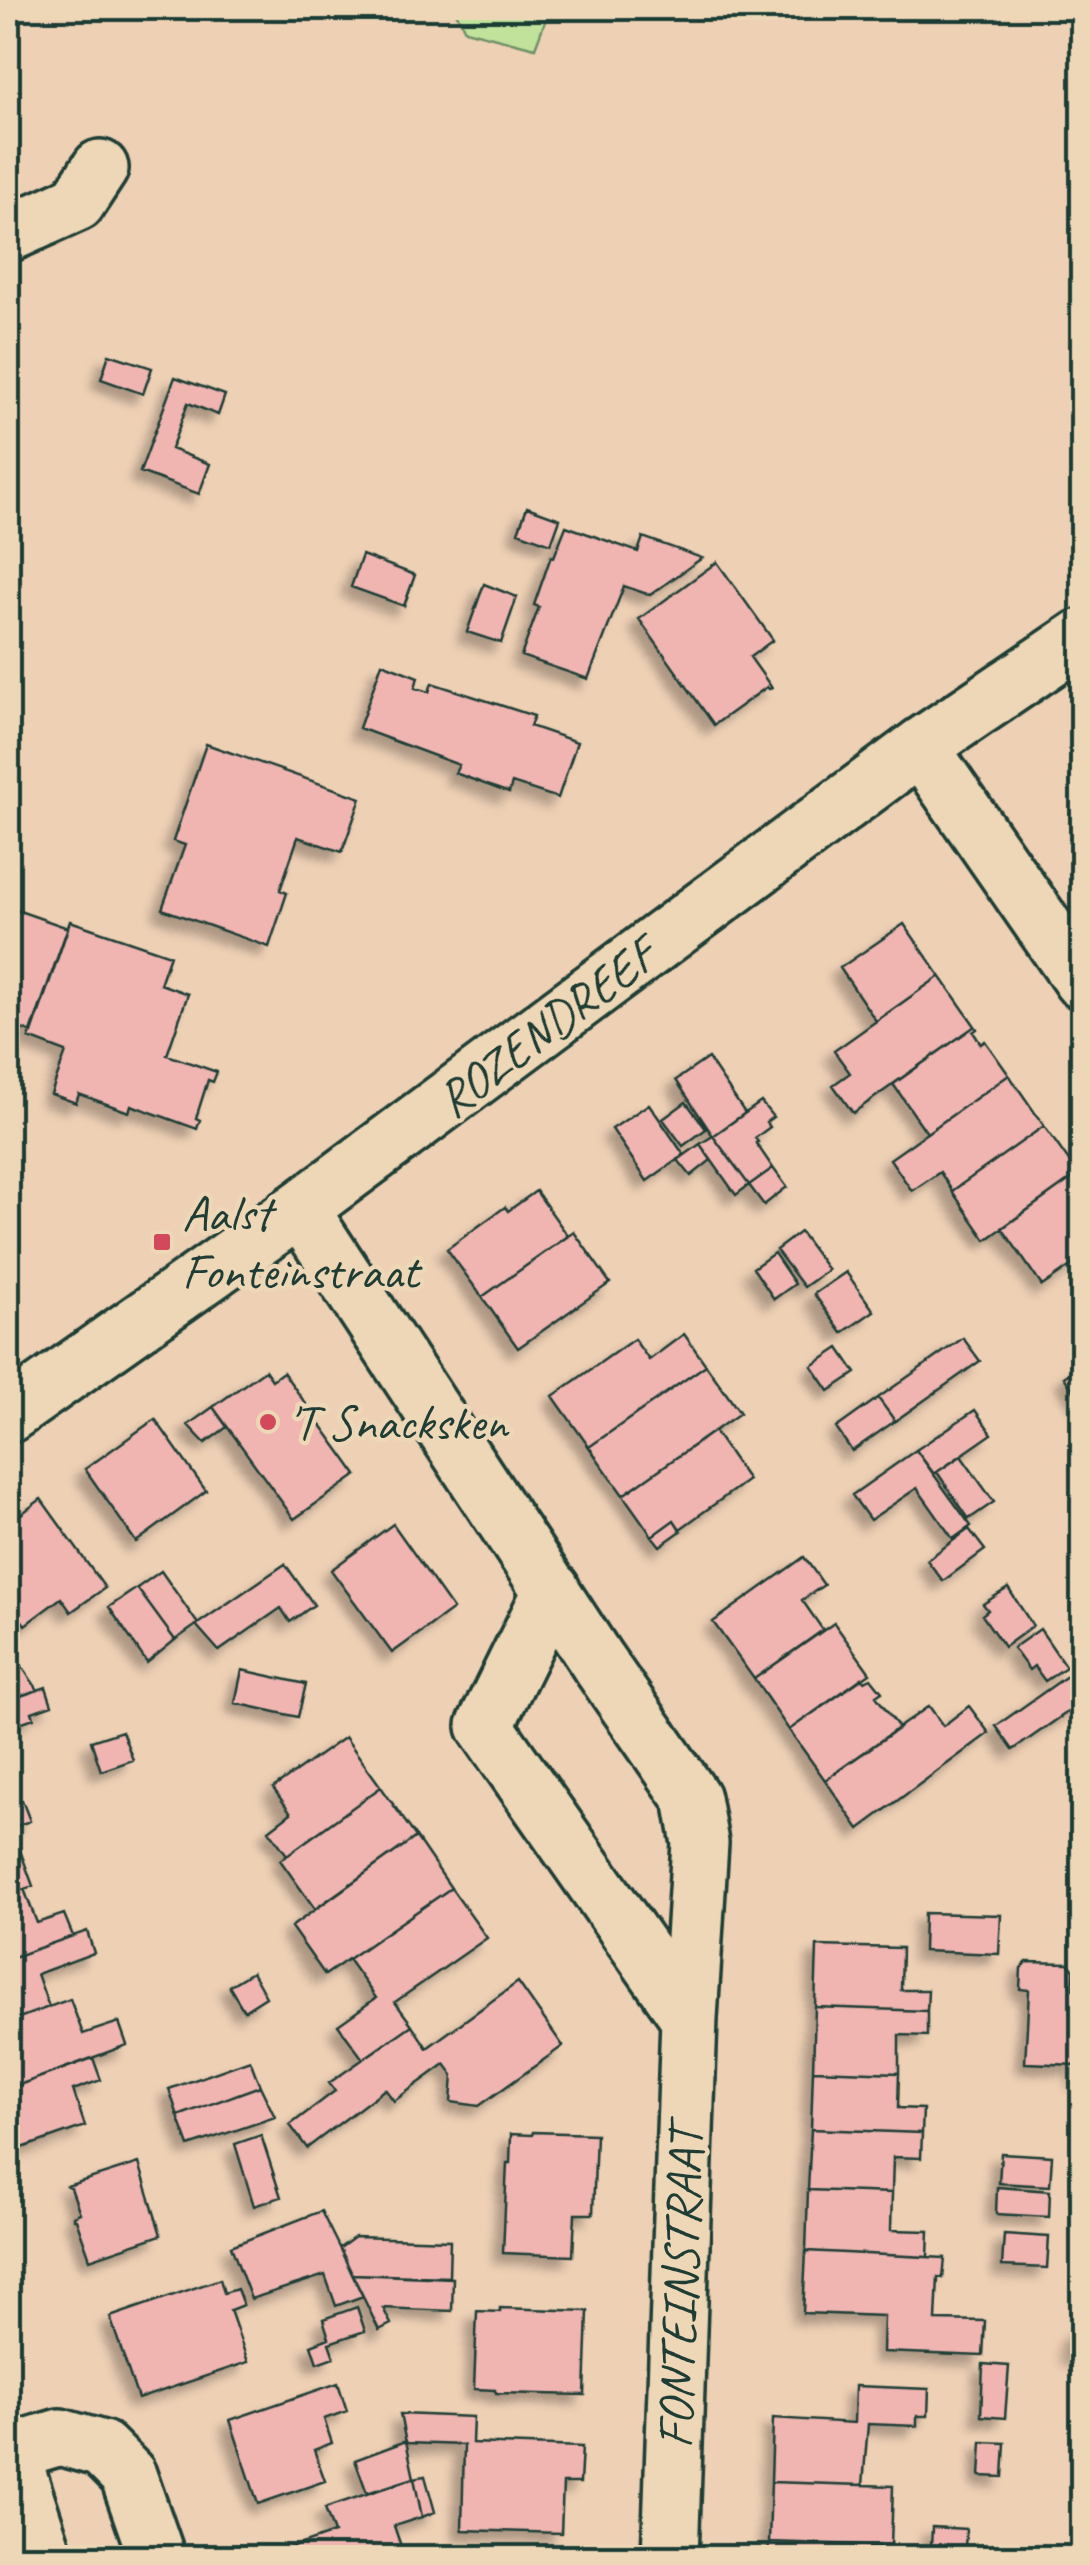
<svg xmlns="http://www.w3.org/2000/svg" width="1090" height="2565" font-family="Caveat,sans-serif">
<style>
.green{fill:#c0e29b;stroke:#709068;stroke-width:2.5}
.building{fill:#f0b5b1;stroke:#1f3d34;stroke-width:2.5;filter:url(#shadow)}
.lines{fill:none;stroke-linecap:round;stroke-linejoin:round}
.minor-casing{stroke:#1f3d34;stroke-width:62}
.minor{stroke:#edd7b6;stroke-width:55}
.poi-dot{fill:#d1495b;stroke:#edd7b6;stroke-width:4}
.labels{text-anchor:middle;dominant-baseline:central;stroke-width:9;stroke-linejoin:round;paint-order:stroke}
.street-label{font-size:50px;fill:#1f3d34;stroke:#edd7b6}
.poi-label{font-size:50px;fill:#1f3d34;stroke:#edd7b6;text-anchor:start}
</style>
<defs>
<filter id="shadow"><feDropShadow dx="-9" dy="9" stdDeviation="5" flood-color="#0004"/></filter>
</defs>
<rect width="100%" height="100%" fill="#eed0b5"/>
<filter id="ink" filterUnits="userSpaceOnUse"><feTurbulence type="fractalNoise" baseFrequency=".01" numOctaves="2"/><feDisplacementMap in="SourceGraphic" scale="20" xChannelSelector="R" yChannelSelector="G"/><feConvolveMatrix kernelMatrix="1 2 1 2 8 2 1 2 1" color-interpolation-filters="sRGB"/></filter>
<g filter="url(#ink)">
<path class="green" d="M454,8H550L535,48L465,30Z"/>
<path class="building" d="M109,354L152,368L143,394L101,379Z
M175,377L225,395L218,415L188,403L171,449L210,464L199,494L140,472Z
M527,507L560,519L551,544L518,532Z
M566,526L638,552L643,537L702,558L650,595L624,586L588,679L521,656L539,607L534,605L551,556L554,557Z
M362,555L415,575L404,606L351,587Z
M717,562L773,640L750,657L772,688L769,689L767,687L714,725L639,619Z
M484,584L517,597L501,643L467,632Z
M382,663L418,677L415,688L429,692L432,683L534,716L530,726L577,742L558,798L512,783L509,793L455,773L459,765L359,728Z
M206,744L361,798L342,852L298,837L280,890L287,893L269,947L162,909L185,845L173,841Z
M8,907L68,928L32,1033L8,1024Z
M70,921L170,955L160,984L188,994L167,1055L217,1072L213,1082L208,1080L196,1118L200,1120L197,1129L131,1105L129,1112L79,1094L76,1103L51,1094L66,1052L29,1038Z
M904,924L940,976L876,1021L840,968Z
M940,976L975,1026L853,1113L833,1085L850,1073L834,1051Z
M975,1026L977,1029L973,1032L981,1044L985,1041L1009,1075L927,1133L893,1084Z
M708,1058L745,1113L713,1136L676,1080Z
M1009,1075L1044,1126L952,1191L940,1172L912,1191L890,1159Z
M686,1102L706,1129L683,1146L663,1119Z
M761,1102L773,1117L766,1122L770,1127L755,1138L758,1142L756,1143L773,1168L749,1185L713,1136Z
M649,1104L684,1155L647,1181L612,1129Z
M1044,1126L1078,1174L986,1240L952,1191Z
M713,1136L749,1185L736,1195L700,1144Z
M700,1144L711,1160L691,1176L678,1160Z
M773,1168L787,1187L764,1205L749,1185Z
M1078,1174L1082,1180V1258L1042,1286L1002,1228Z
M536,1191L568,1236L482,1297L447,1249L505,1207L508,1211Z
M574,1232L610,1283L518,1348L482,1297Z
M800,1232L828,1270L804,1287L776,1250Z
M774,1253L795,1284L774,1299L753,1268Z
M846,1272L874,1311L842,1333L814,1294Z
M684,1334L706,1365L589,1447L553,1396L634,1339L649,1360Z
M963,1338L980,1361L895,1421L878,1398Z
M839,1348L856,1373L829,1391L812,1366Z
M1082,1364V1403L1064,1377Z
M706,1365L740,1413L623,1495L589,1447Z
M265,1370L272,1380L283,1372L357,1475L294,1519L213,1407Z
M878,1398L895,1421L852,1451L836,1428Z
M213,1407L227,1427L205,1443L188,1425Z
M975,1410L992,1434L934,1474L916,1450Z
M155,1419L206,1491L136,1542L85,1469Z
M714,1431L748,1480L680,1529L674,1520L652,1536L623,1495Z
M916,1450L971,1526L953,1539L917,1488L870,1520L852,1495Z
M961,1456L994,1502L969,1519L937,1472Z
M41,1499L105,1588L71,1612L61,1598L25,1625L8,1600V1524Z
M674,1520L681,1531L660,1546L652,1536Z
M393,1524L453,1609L392,1653L331,1570Z
M969,1529L985,1550L943,1581L927,1560Z
M804,1557L824,1585L802,1600L823,1630L754,1679L713,1622Z
M285,1564L314,1605L290,1622L281,1608L219,1651L196,1625Z
M161,1571L198,1624L175,1640L137,1588Z
M137,1588L175,1640L147,1663L109,1607Z
M1008,1588L1033,1626L1004,1647L982,1615L988,1610L983,1604Z
M834,1623L870,1673L789,1730L754,1679Z
M1040,1629L1066,1667L1045,1681L1034,1666L1029,1670L1013,1648Z
M8,1646L38,1690L12,1699L8,1693Z
M242,1670L306,1684L298,1717L235,1703Z
M1074,1671L1082,1683V1702L1013,1750L996,1726Z
M862,1678L865,1681L871,1678L882,1692L876,1696L899,1728L825,1780L789,1730Z
M46,1687L52,1705L32,1712L34,1718L8,1727V1700Z
M929,1706L943,1726L969,1706L989,1733L859,1829L825,1780Z
M122,1731L133,1760L101,1771L91,1741Z
M345,1737L381,1787L287,1855L269,1830L291,1813L273,1788Z
M381,1787L416,1837L315,1909L280,1860Z
M22,1800L30,1821L8,1829V1805Z
M12,1828L33,1886L8,1895V1829Z
M416,1837L451,1888L325,1975L291,1927Z
M451,1888L487,1938L395,2002L412,2025L363,2059L338,2025L376,1998L348,1959Z
M24,1889L37,1923L64,1914L73,1936L8,1959V1895Z
M924,1913L1001,1915L999,1954L923,1951Z
M87,1931L94,1953L37,1974L49,2007L8,2022V1959Z
M817,1946L902,1948L901,1990H928L927,2011L815,2007Z
M1027,1962L1068,1963L1074,1970L1073,1989H1082V2079H1077V2065L1025,2063L1029,1990L1020,1989L1021,1968Z
M252,1972L266,1997L244,2011L229,1986Z
M518,1982L563,2046L479,2106L451,2102L453,2075L445,2064L394,2101L385,2089L307,2148L290,2125L335,2091L329,2083L412,2025L427,2048Z
M70,1999L83,2034L119,2022L127,2045L8,2089V2022Z
M815,2007L927,2011V2036L899,2035V2073L813,2070Z
M93,2058L101,2080L73,2090L85,2126L8,2153V2089Z
M250,2060L260,2086L178,2116L169,2089Z
M813,2070L899,2073L898,2108L923,2109L922,2133L811,2129Z
M260,2086L275,2117L189,2146L178,2116Z
M811,2129L922,2133L921,2158L893,2157L892,2193L808,2190Z
M533,2132L596,2134L593,2214H575L573,2256L503,2253L507,2163H510L511,2134L532,2135Z
M261,2135L281,2197L254,2206L235,2144Z
M1001,2153L1052,2156L1050,2186L999,2183Z
M139,2163L161,2235L90,2259L76,2219H73V2216L80,2213L71,2188L67,2186Z
M997,2187L1050,2191L1049,2217L996,2214Z
M808,2190L892,2193L891,2230L929,2231L928,2257L806,2251Z
M321,2211L363,2296L336,2306L325,2275L251,2299L231,2246Z
M1004,2234L1049,2237L1047,2268L1002,2266Z
M355,2237L450,2240L449,2277L352,2274L340,2248Z
M806,2251L945,2258L943,2278L938,2277L936,2320L985,2321L983,2356L883,2352L884,2316L803,2313Z
M352,2274L453,2278L452,2311L383,2308L391,2324L379,2330Z
M220,2279L224,2293L237,2289L243,2305L230,2310L248,2362L138,2399L110,2317Z
M357,2307L365,2331L329,2343L334,2357L317,2363L311,2345L329,2338L323,2319Z
M500,2308L588,2311L585,2395L496,2393V2390L474,2389L477,2311L500,2312Z
M1080,2327H1082V2360L1070,2352L1071,2335Z
M983,2364L1009,2366L1005,2418L981,2416Z
M338,2383L347,2411L324,2419L332,2443L314,2450L325,2481L258,2504L230,2420Z
M855,2386L929,2389L928,2416H917V2426L868,2424L863,2485L771,2482L773,2418L854,2423Z
M400,2414L473,2417L472,2443L582,2447L580,2483H563L561,2533L462,2530L464,2445L406,2443Z
M406,2441L414,2478L367,2493L355,2460Z
M982,2442L1005,2443L1003,2477L980,2476Z
M425,2476L435,2512L422,2517L414,2478Z
M414,2478L422,2517L394,2526L402,2549L379,2558H276L275,2553L334,2533L325,2508Z
M771,2482L893,2486L891,2546L769,2542Z
M932,2527L966,2529L965,2549L931,2547Z
M769,2542L879,2546V2558H768Z
M931,2547L965,2549V2558H930Z
M965,2550L1036,2553V2558H965Z"/>
<g class="lines">
<defs>
<path id="minor" d="M8,234L77,203L100,168
M920,747L1082,981
M300,1209L597,1661L692,1798L700,1843L689,2018L670,2558
M8,1415L300,1209L920,747L1082,637
M552,1590L485,1726L689,2018
M8,2443L45,2558
M10,2452L60,2437L102,2449L128,2475L157,2558"/>
</defs>
<use href="#minor" class="minor-casing"/>
<use href="#minor" class="minor"/>
</g>
</g>
<g class="poi-dot">
<rect x="152" y="1232" width="20" height="20" rx="5"/>
<circle cx="268" cy="1422" r="10"/>
</g>
<g class="labels">
<g class="street-label">
<text transform="translate(546 1027) rotate(-37)">ROZENDREEF</text>
<text transform="translate(680 2288) rotate(-88)">FONTEINSTRAAT</text>
</g>
<g class="poi-label">
<text x="182" y="1213">Aalst<tspan x="182" dy="58">Fonteinstraat</tspan></text>
<text x="288" y="1422">'T Snacksken</text>
</g>
</g>
<rect width="1090" height="2565" fill="none" stroke="#edd7b6" stroke-width="40"/>
<rect x="20" y="20" width="1050" height="2525" fill="none" stroke="#1f3d34" stroke-width="4" filter="url(#ink)"/>
</svg>
